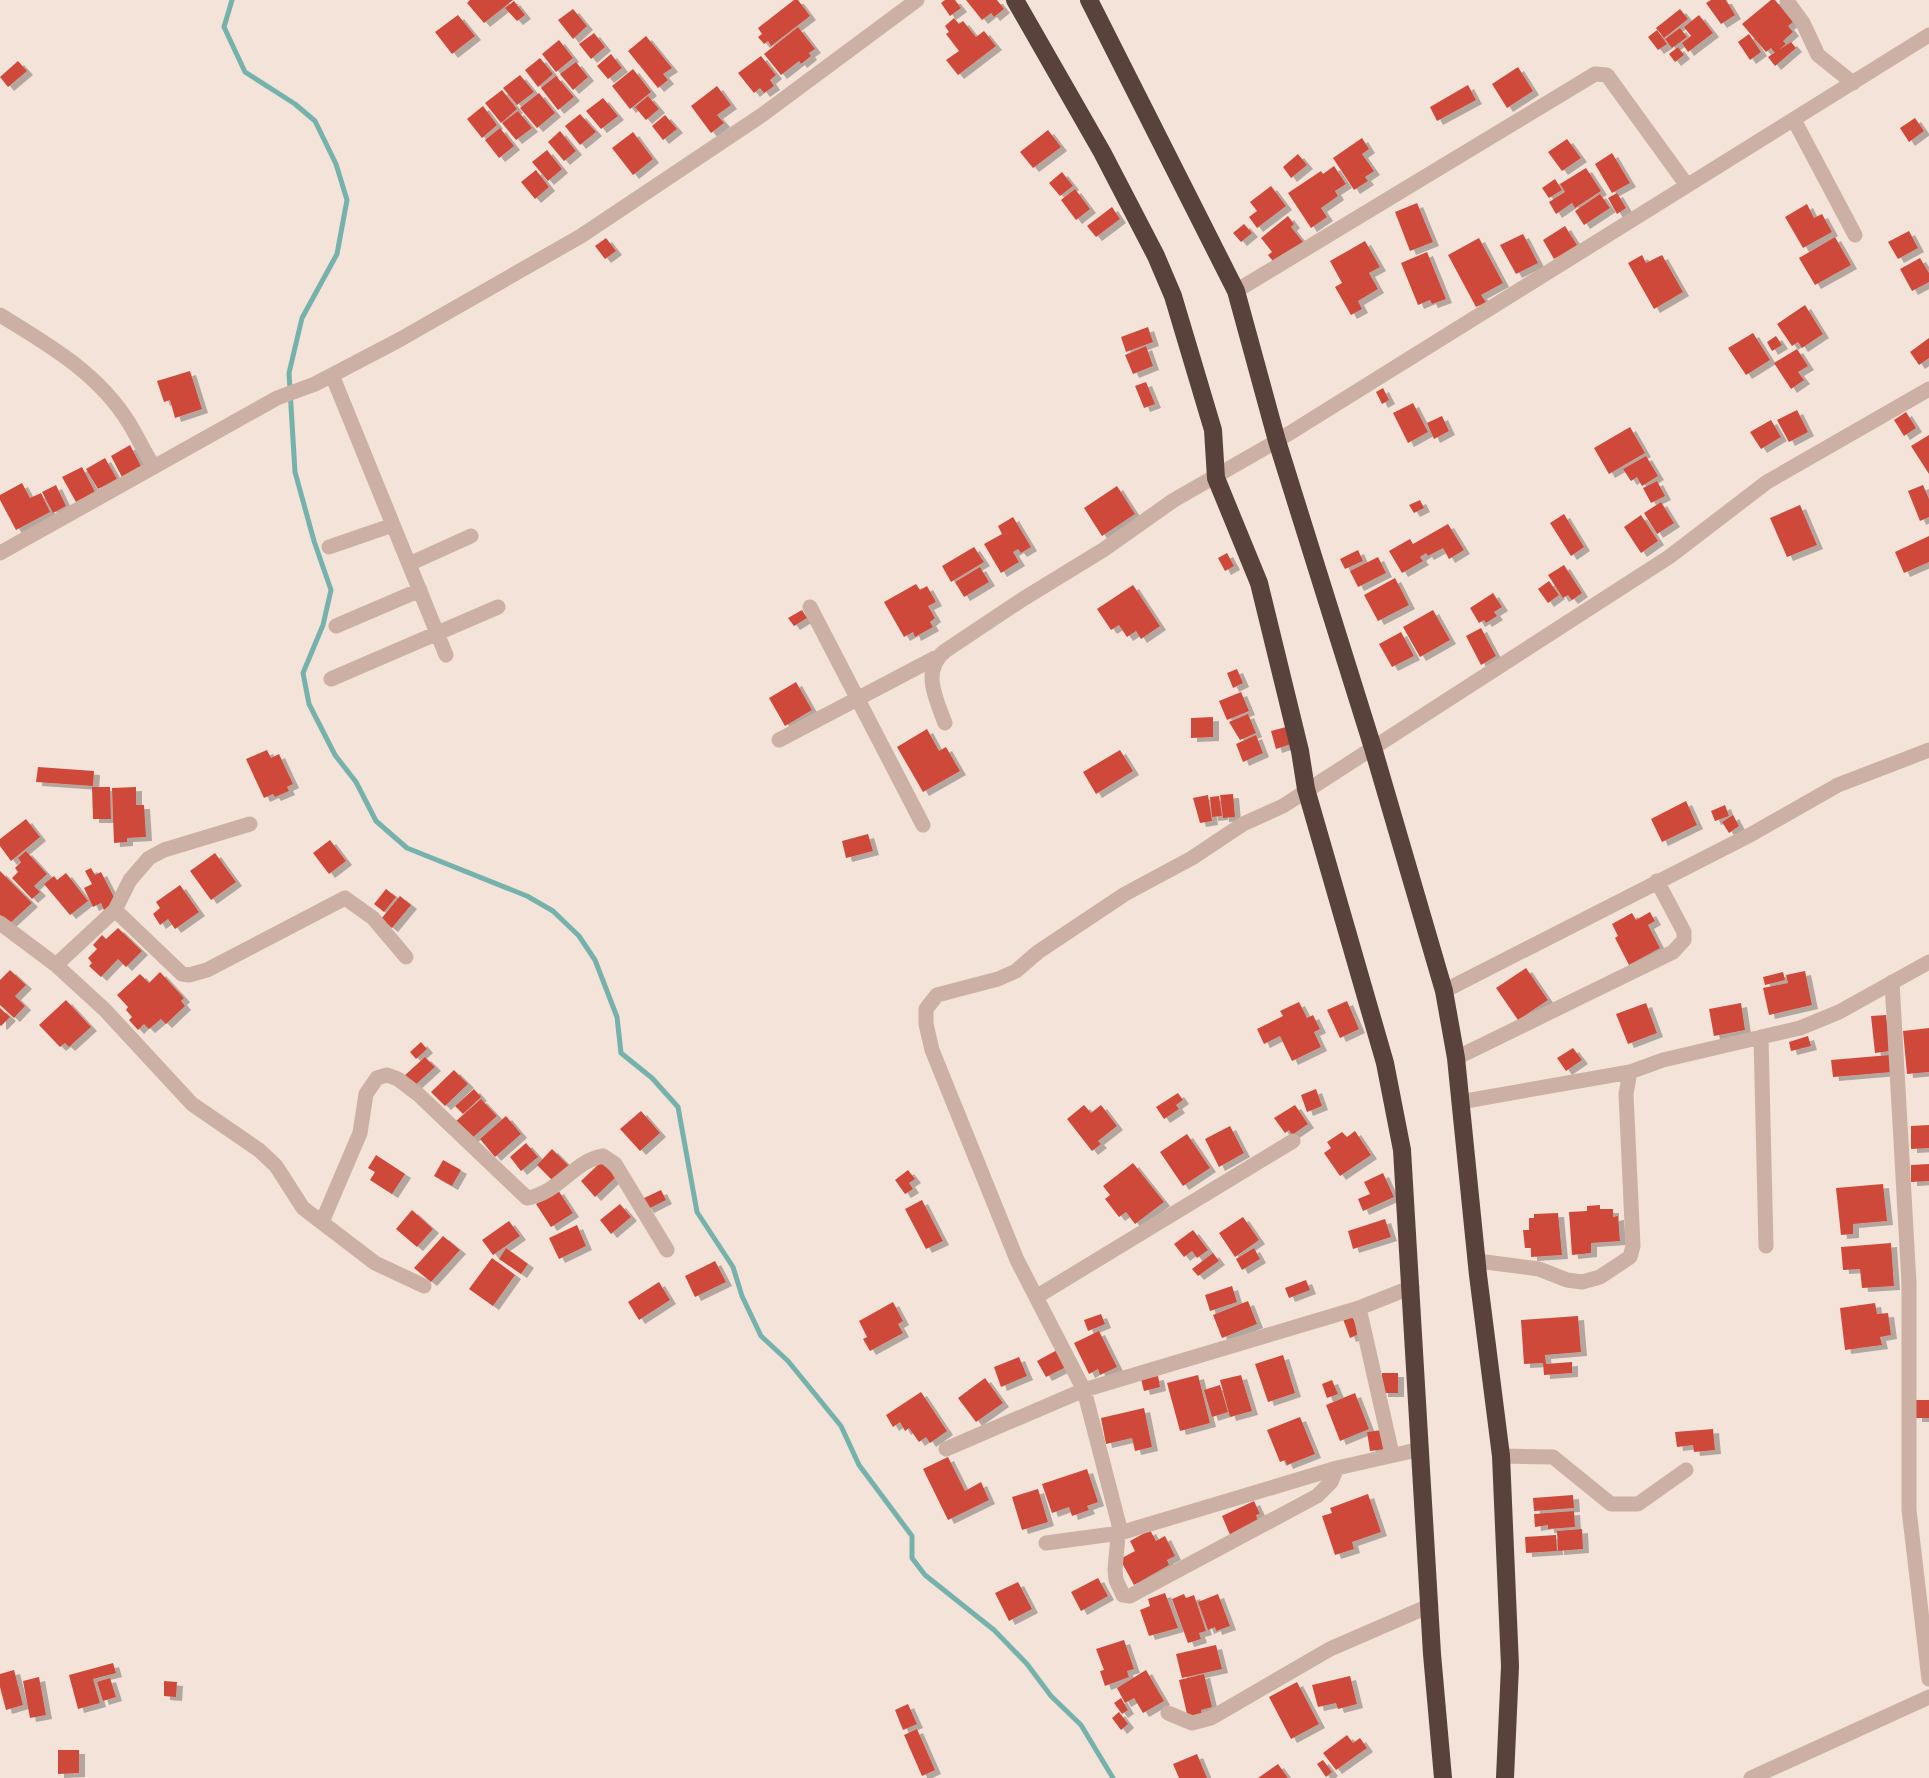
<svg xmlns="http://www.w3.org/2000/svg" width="1929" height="1778" font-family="Commissioner,sans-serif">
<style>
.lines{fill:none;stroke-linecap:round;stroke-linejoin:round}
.stream{stroke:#76b2ac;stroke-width:5}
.building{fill:#cf493b;filter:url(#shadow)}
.minor{stroke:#ccb0a4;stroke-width:15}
.highway{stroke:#59413c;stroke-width:18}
</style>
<defs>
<filter id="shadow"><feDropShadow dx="6" dy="4" stdDeviation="0" flood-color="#0004"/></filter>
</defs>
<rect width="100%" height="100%" fill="#f3e3d9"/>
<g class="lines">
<path class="stream" d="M232,0L224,27L245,72L295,104L315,121L336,164L347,200L337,254L302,318L289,373L295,472L314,541L331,590L323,625L303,673L309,704L335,755L356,782L376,821L407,848L527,896L553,911L579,936L595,960L617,1017L621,1053L652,1078L678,1107L697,1212L733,1267L742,1296L761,1336L788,1361L841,1426L859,1465L912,1536V1558L925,1575L994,1630L1027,1664L1051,1696L1081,1725L1113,1778"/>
</g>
<path class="building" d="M470,0H513L484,23L467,3Z
M794,0H798L810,16L771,46L768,41L764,44L758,37L762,34L758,28Z
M945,0H955L961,8L950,16L941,3Z
M966,0H997L1004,9L994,17L991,13L982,20Z
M1711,0H1726L1735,15L1721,24L1706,3Z
M1771,0H1775L1793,22L1788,26L1793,32L1783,41L1786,44L1775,53L1771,48L1766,52L1742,24Z
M514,1L525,15L517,21L505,8Z
M573,9L587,26L573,39L558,20Z
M1680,9L1688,19L1664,38L1656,28Z
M458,15L475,36L452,54L435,32Z
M1699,15L1713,33L1688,52L1682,43L1691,36L1684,27Z
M954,18L959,24L963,21L976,37L984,31L996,46L958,75L946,60L959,51L946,34L949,32L945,26Z
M798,27L815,49L809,53L811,56L801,64L799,61L781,75L764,54Z
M1680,28L1687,37L1672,48L1665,39Z
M1657,30L1667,44L1658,50L1648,37Z
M594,33L605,47L591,59L579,44Z
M1749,34L1761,52L1750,60L1738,42Z
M646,36L672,68L663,74L668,80L658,88L628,51Z
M559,40L573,58L556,72L542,54Z
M1791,42L1796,48L1775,66L1768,57Z
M1678,47L1684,55L1675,62L1669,54Z
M611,54L622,68L608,79L597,66Z
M761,56L776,75L770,80L774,86L764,93L760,88L754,93L738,73Z
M540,58L553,74L538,87L525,70Z
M18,61L27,71L8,87L0,77Z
M576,62L588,77L573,90L560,74Z
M1518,67L1533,91L1507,108L1492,84Z
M633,69L651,92L630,109L612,86Z
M520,75L534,92L517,105L503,88Z
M556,76L574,97L558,110L541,88Z
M1468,85L1476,100L1437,121L1430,107Z
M717,86L731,105L717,115L724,123L711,133L691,106Z
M502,90L517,109L501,123L485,103Z
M539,93L555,113L537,128L520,108Z
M648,96L659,109L646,120L635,107Z
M603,98L618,116L601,129L586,111Z
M483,106L497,125L482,138L467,119Z
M518,111L532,128L516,140L502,123Z
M580,114L596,132L580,145L565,126Z
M665,115L677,129L663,140L652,126Z
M1915,118L1924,131L1909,142L1900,128Z
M500,128L514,146L499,158L485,140Z
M1048,130L1061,147L1033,168L1020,152Z
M560,131L576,151L564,161L548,142Z
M633,132L653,159L633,175L612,148Z
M1362,138L1369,149L1362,154L1374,171L1365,177L1368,181L1354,190L1333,158Z
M1567,139L1581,158L1562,171L1548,152Z
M547,150L562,169L548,181L532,162Z
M1612,153L1630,183L1612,193L1595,164Z
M1298,154L1307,165L1291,178L1283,167Z
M1334,166L1346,184L1335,191L1338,196L1321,208L1327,217L1311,228L1288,193L1321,171L1323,174Z
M1586,168L1601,191L1575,208L1572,203L1556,214L1549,202L1565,192L1560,184Z
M536,170L549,187L535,199L521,182Z
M1062,172L1073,186L1060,196L1049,183Z
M1555,179L1562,190L1549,198L1542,188Z
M1271,186L1286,206L1257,228L1249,217L1257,211L1250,202Z
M1075,189L1090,209L1076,220L1061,200Z
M1617,193L1626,208L1617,214L1608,198Z
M1600,194L1610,208L1584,225L1575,211Z
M1417,203L1433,242L1410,251L1395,212Z
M1807,204L1814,218L1822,214L1832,232L1803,248L1785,217Z
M1112,207L1120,219L1096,237L1087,226Z
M1288,216L1294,224L1291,227L1303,242L1277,266L1268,255L1272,252L1261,238Z
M1244,224L1252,233L1241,242L1233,233Z
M1565,226L1577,245L1554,259L1543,240Z
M1909,231L1918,248L1898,259L1888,242Z
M1523,234L1538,263L1516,274L1500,245Z
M1835,237L1851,265L1815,285L1799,258Z
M606,238L616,251L605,259L595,246Z
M1479,238L1503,283L1481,295L1486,302L1476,307L1448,255Z
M1365,241L1380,267L1369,273L1378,289L1358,301L1362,309L1351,315L1335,287L1342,283L1330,261Z
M1427,252L1446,299L1432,304L1430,300L1418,305L1401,263Z
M1642,255L1646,263L1662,255L1683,292L1654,309L1628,263Z
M1920,258L1929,273V282L1912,291L1900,269Z
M1805,305L1823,334L1802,348L1798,342L1792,346L1777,324Z
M1148,327L1153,342L1126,352L1121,337Z
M1753,333L1770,360L1746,375L1728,348Z
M1776,336L1782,345L1772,351L1767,342Z
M1929,338V358L1919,365L1910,352Z
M1146,346L1153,366L1133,374L1125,355Z
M1797,349L1808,366L1798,372L1804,380L1791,389L1774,363Z
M190,371L202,409L175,418L170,400L164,402L157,381Z
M1146,382L1155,404L1144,408L1135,386Z
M1383,388L1389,400L1382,404L1376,392Z
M1413,403L1428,432L1408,443L1393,413Z
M1797,410L1808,432L1789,442L1777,420Z
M1906,412L1916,428L1904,436L1894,420Z
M1442,416L1449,431L1434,439L1427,423Z
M1771,420L1781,437L1761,449L1750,432Z
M1630,427L1645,453L1609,474L1594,448Z
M1929,435V474L1911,446Z
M130,445L142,468L123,479L111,456Z
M1646,456L1658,476L1642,486L1637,477L1631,481L1623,469Z
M105,458L117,479L98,489L86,469Z
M82,467L95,492L76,502L62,477Z
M1657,481L1665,496L1651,503L1643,488Z
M22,483L30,498L41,493L50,512L16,530L0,500V495Z
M56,485L66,506L53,513L42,492Z
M1923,485L1929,499V517L1920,521L1908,491Z
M1117,486L1135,514L1102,536L1084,508Z
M1420,500L1424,508L1414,513L1409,505Z
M1661,502L1674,523L1657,534L1644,513Z
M1800,505L1817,545L1787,557L1770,518Z
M1564,514L1584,547L1571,556L1550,523Z
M1641,515L1658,541L1641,553L1624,527Z
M1013,517L1031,547L1021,553L1018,549L1013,552L1019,562L1001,573L984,544L1002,534L998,526Z
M1448,524L1464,550L1449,559L1443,548L1428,556L1426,553L1420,557L1423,561L1402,573L1389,551L1410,539L1413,544Z
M1929,536V562L1904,573L1895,552Z
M974,547L984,562L951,582L942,566Z
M1358,550L1363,561L1345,569L1340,559Z
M1227,553L1234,566L1225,571L1218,558Z
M1378,557L1386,573L1358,587L1350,571Z
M1564,565L1582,593L1572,600L1568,595L1563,598L1548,575Z
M980,567L989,582L964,597L955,582Z
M1395,578L1409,605L1378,621L1364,595Z
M1549,581L1559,595L1548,603L1538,589Z
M916,584L920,590L927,586L936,602L928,606L935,618L930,622L933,627L915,637L913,632L904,637L884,602Z
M1133,585L1160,626L1141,639L1136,631L1127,637L1119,625L1111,630L1097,609Z
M1493,593L1502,607L1494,612L1497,616L1486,623L1484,620L1479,623L1470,608Z
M802,610L807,618L794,626L788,618Z
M1433,610L1450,640L1420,657L1403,627Z
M1481,628L1496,656L1481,665L1466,636Z
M1401,632L1414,656L1392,667L1379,644Z
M1237,669L1243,683L1233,688L1227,673Z
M796,682L812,710L785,726L769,698Z
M1241,692L1249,711L1227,720L1219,701Z
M1248,714L1256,733L1240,740L1229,722Z
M1213,717V737L1191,738V718Z
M1286,727L1291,744L1276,749L1271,731Z
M927,729L939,751L946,747L960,771L923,792L897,747Z
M1256,735L1263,753L1243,762L1236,744Z
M267,750L271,758L279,754L293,784L287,787L289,791L275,797L273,794L264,798L246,759Z
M1120,750L1133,771L1096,794L1083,772Z
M38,767L94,771L93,786L36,782Z
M92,787H110L111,819H93Z
M136,787V805H144L146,837L127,838V842L114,843L112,788Z
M1233,794L1235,817L1223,818L1220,795Z
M1208,795L1212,821L1200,823L1193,798Z
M1219,796L1222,816L1212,817L1210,797Z
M1686,801L1697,825L1662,842L1651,819Z
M1725,805L1729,816L1715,821L1711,811Z
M1733,815L1739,826L1729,833L1722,822Z
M26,819L40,837L11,861L0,846V839Z
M868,834L873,851L846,858L842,841Z
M330,840L346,861L329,874L313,853Z
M26,851L47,874L34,886L40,892L32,899L12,878L18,872L15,868L21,862L18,858Z
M215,853L236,882L211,900L190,871Z
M91,868L95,875L101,872L117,903L104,910L101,903L93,907L84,888L92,884L85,871Z
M0,871L32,903L9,924L0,915Z
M66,873L88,901L70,915L44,884L54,876L57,880Z
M180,885L199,912L175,929L168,919L160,925L153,914L160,908L156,902Z
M386,889L396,897L384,912L374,904Z
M400,896L411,905L392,928L381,919Z
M1650,912L1655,921L1648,925L1660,948L1629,965L1615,938L1618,936L1612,924L1632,913L1636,920Z
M118,928L142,951L126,967L118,959L101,977L89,966L92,963L88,958L97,949L93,945L102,935L106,939Z
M1526,968L1548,1000L1518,1020L1496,988Z
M10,970L26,985L15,996L25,1006L14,1018L0,1005V980Z
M1805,971L1812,1005L1769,1015L1763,988L1788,983L1786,975Z
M160,972L184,998L181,1001L185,1006L166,1024L161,1019L149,1029L144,1024L138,1030L129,1020L132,1017L126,1010L128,1007L117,995L140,974L149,983Z
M1783,972L1785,980L1765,985L1763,977Z
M66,1000L91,1027L69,1047L65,1043L60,1047L39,1025Z
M1347,1001L1359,1029L1340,1038L1327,1010Z
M1299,1002L1307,1018L1313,1015L1320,1029L1314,1032L1321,1047L1292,1061L1280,1036L1264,1044L1257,1029L1283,1016L1280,1011Z
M1646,1003L1657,1033L1628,1044L1616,1014Z
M1741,1003L1745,1030L1714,1036L1709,1009Z
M0,1008L10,1017L1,1026L0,1025Z
M1886,1015L1890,1051L1875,1053L1871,1016Z
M1929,1028V1072L1907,1074L1903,1031Z
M1808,1036L1811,1046L1791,1051L1789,1042Z
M421,1042L427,1049L416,1059L410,1052Z
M1573,1048L1582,1060L1566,1071L1557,1058Z
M1890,1055L1892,1072L1833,1077L1831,1060Z
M425,1057L435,1067L413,1087L404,1076Z
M454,1070L468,1084L445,1106L431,1092Z
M474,1089L481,1097L463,1114L455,1106Z
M1316,1089L1322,1106L1307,1112L1301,1095Z
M1178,1093L1183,1100L1176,1105L1179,1109L1164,1119L1156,1107Z
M481,1099L497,1116L471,1139L455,1122Z
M1084,1105L1091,1113L1101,1105L1117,1126L1098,1141L1101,1144L1092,1151L1067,1119Z
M1295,1105L1308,1124L1292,1135L1289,1130L1285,1133L1274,1118Z
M641,1111L660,1133L640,1151L620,1129Z
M506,1116L521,1134L495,1157L480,1139Z
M1929,1125V1148L1911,1149V1126Z
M1230,1126L1244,1153L1219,1167L1205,1139Z
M1355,1131L1371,1155L1340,1176L1324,1153L1331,1148L1327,1142L1342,1132L1347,1137Z
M1187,1134L1210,1168L1183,1186L1160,1152Z
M526,1143L538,1157L521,1171L510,1157Z
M552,1149L571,1168L555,1183L537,1165Z
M376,1155L405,1174L392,1194L370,1180L375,1172L368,1168Z
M443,1160L461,1170L452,1186L434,1176Z
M601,1162L616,1177L595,1197L581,1181Z
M1133,1163L1164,1202L1135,1224L1126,1212L1119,1217L1105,1199L1110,1195L1103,1186Z
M1929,1164V1181L1911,1182V1165Z
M908,1170L915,1179L909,1183L913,1189L905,1194L895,1180Z
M1383,1173L1394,1197L1363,1211L1358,1199L1370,1194L1364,1182Z
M1883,1184L1887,1221L1853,1224V1234L1841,1235L1836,1188Z
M558,1190L573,1213L551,1227L536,1204Z
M661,1190L666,1200L648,1209L642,1199Z
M922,1200L943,1241L926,1249L905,1209Z
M620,1204L631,1217L611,1234L600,1220Z
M1600,1205V1209H1613V1217L1618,1216L1620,1241L1591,1243V1253L1572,1255L1569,1212L1587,1211V1206Z
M412,1210L433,1229L417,1247L396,1229Z
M1558,1213L1562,1255L1531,1257V1248H1525L1523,1230H1529V1218H1534V1214Z
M1243,1217L1259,1240L1235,1257L1219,1233Z
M1385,1219L1391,1237L1353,1249L1348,1231Z
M509,1221L520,1236L493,1255L482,1240Z
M577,1225L586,1246L559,1259L549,1238Z
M1193,1230L1208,1250L1197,1258L1192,1251L1184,1257L1174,1244Z
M443,1236L460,1250L431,1282L414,1268Z
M1891,1243L1894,1286L1862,1288L1860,1269L1843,1270L1841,1247Z
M506,1248L528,1264L521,1274L499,1259Z
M1254,1248L1260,1259L1242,1270L1236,1259Z
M1213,1253L1219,1261L1198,1276L1192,1269Z
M492,1258L515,1275L493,1306L469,1289Z
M715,1261L726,1282L695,1297L685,1276Z
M1306,1280L1310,1290L1289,1298L1285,1288Z
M659,1282L670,1300L639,1320L628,1302Z
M1232,1286L1237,1302L1210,1311L1205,1295Z
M1248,1301L1257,1324L1222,1338L1213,1315Z
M893,1302L903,1321L898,1324L903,1333L870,1351L863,1339L867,1337L859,1321Z
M1875,1303L1877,1314L1888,1313L1891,1335L1880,1337L1882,1345L1845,1350L1840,1308Z
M1101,1314L1105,1324L1088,1331L1084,1320Z
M1352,1315L1359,1334L1350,1338L1343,1319Z
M1578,1316L1581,1352L1545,1355L1546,1364L1572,1362V1373L1544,1375L1543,1363L1524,1364L1521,1320Z
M1099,1331L1117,1367L1100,1375L1098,1369L1089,1374L1074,1343Z
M1057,1350L1066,1367L1046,1377L1037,1361Z
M1283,1355L1295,1393L1268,1402L1255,1364Z
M1019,1357L1027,1376L1001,1387L994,1367Z
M1382,1373H1398V1393H1382Z
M1198,1375L1210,1423L1180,1431L1167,1383Z
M1241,1375L1252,1411L1230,1417L1220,1380Z
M1158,1376L1160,1387L1144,1391L1141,1379Z
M985,1378L1003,1403L976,1422L958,1398Z
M1332,1380L1338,1394L1327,1398L1322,1384Z
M1220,1385L1228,1412L1212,1417L1204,1390Z
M921,1392L947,1431L930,1443L926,1437L919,1442L909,1428L905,1431L900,1422L893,1427L886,1415Z
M1355,1393L1369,1429L1340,1441L1326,1405Z
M1916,1400H1929V1418H1916Z
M1144,1408L1152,1447L1135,1451L1132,1438L1106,1444L1101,1418Z
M1300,1417L1315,1454L1287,1465L1285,1460L1280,1462L1267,1430Z
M1713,1429L1715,1450L1694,1452L1693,1445L1677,1447L1675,1432Z
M1382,1430L1385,1449L1370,1451L1367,1432Z
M948,1457L965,1491L981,1482L989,1500L948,1520L923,1469Z
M1087,1469L1098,1502L1087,1506L1089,1510L1072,1516L1069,1507L1052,1513L1042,1484Z
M1038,1489L1048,1522L1022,1530L1012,1497Z
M1368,1494L1381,1532L1352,1542L1354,1549L1335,1555L1322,1516L1332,1513L1330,1508Z
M1573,1495L1574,1508L1534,1511L1533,1498Z
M1254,1501L1260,1514L1256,1515L1258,1521L1231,1537L1222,1516Z
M1574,1511L1575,1527L1548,1529V1525L1535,1527L1534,1514Z
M1582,1529L1583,1549L1558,1551L1557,1531Z
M1150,1530L1156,1541L1165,1536L1175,1556L1167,1560L1169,1565L1134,1585L1120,1559L1135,1551L1130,1541Z
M1556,1535L1557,1551L1526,1553L1525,1537Z
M1098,1578L1108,1596L1081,1611L1071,1592Z
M1018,1582L1032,1609L1009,1621L995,1593Z
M1165,1593L1178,1628L1149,1636L1140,1610L1150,1606L1148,1599Z
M1184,1594L1186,1598L1194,1595L1206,1631L1199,1633L1201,1639L1188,1643L1172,1599Z
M1218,1594L1230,1626L1216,1631L1215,1627L1208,1630L1198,1602Z
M1124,1640L1134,1669L1127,1671L1129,1677L1105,1686L1100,1671L1104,1670L1096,1649Z
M1216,1645L1222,1669L1182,1678L1176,1654Z
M113,1663L116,1673L93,1679L100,1703L78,1709L69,1675Z
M14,1670L23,1705L6,1710L0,1687V1674Z
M1146,1670L1164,1701L1143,1713L1134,1698L1125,1703L1117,1688Z
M1204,1674L1212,1707L1201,1710L1202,1715L1188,1718L1179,1680Z
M1350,1676L1357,1704L1338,1709L1336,1703L1318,1707L1312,1685Z
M39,1677L46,1715L30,1718L23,1681Z
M110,1678L116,1697L103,1701L97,1682Z
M164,1681L177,1682L176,1697L164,1696Z
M1297,1682L1319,1724L1291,1739L1269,1697Z
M1121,1698L1128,1710L1122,1714L1114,1703Z
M908,1704L917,1724L903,1730L895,1710Z
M1119,1712L1128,1724L1121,1730L1112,1718Z
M917,1729L935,1770L922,1776L904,1735Z
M1347,1735L1353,1743L1360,1738L1367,1748L1336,1770L1323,1753Z
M58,1750H79V1773L58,1774Z
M1197,1754L1207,1778H1179L1173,1764Z
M1323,1760L1332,1772L1326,1777L1317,1764Z
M1278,1764L1288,1778H1258Z"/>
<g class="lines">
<path class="minor" d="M1787,1L1803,23L1818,55L1853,83
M1794,120L1855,235
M1236,291L1595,74L1607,75L1686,184
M0,315C49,345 98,373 129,423C138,438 145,453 154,467
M332,375L446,655
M329,547L393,525
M0,553L277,398L315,384L399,340L581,236L762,115L917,0
M409,564L471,536
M810,607L923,825
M336,626L420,590
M331,679L498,607
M945,723C936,699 921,670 945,651L1023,599L1103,550L1174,500L1277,441L1929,35
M779,740L935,658
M115,910L182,974L189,975L207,970L345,898L373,918L406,957
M0,923L56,965L105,1010L192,1104L259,1150L276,1166L303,1208L375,1263L424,1286
M56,965L115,910L130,880L149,858L164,850L250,824
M1892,982L1909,1283V1510L1929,1679
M1444,991L1750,835L1838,785L1929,750
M1761,1037L1766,1246
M1456,1058L1673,952L1684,940V932L1657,881
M1460,1102L1630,1072L1663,1060L1800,1028L1839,1012L1929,962
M322,1222L360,1133L366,1094L377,1078L387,1075L398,1079L419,1095L527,1198C558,1194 573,1161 603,1156L615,1164L667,1250
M1478,1261L1539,1269L1567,1280L1582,1282L1600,1277L1630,1257L1633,1246L1626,1094L1630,1072
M1036,1297L1293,1141
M1359,1308L1392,1454
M946,1449L1084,1390L1359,1308L1412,1287
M1501,1456L1553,1457L1611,1504H1638L1686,1470
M1337,1468L1331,1482L1317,1496L1130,1596L1123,1595L1116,1580L1115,1569L1119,1525L1084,1390L1017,1260L932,1050L926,1024V1009L937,995L998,979L1016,971L1038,952L1125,894L1192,858L1243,824L1283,806L1669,557L1767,482L1929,389
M1046,1543L1120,1533L1337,1468L1421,1449
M1168,1713L1192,1723L1211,1718L1330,1649L1429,1606
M1751,1778L1929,1697"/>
<path class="highway" d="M1015,0L1102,152L1156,256L1173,296L1213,430L1216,478L1259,583L1300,751L1306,789L1385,1063L1402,1150L1432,1654L1443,1778
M1089,0L1236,291L1277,441L1373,748L1444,991L1456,1058L1478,1275L1501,1456L1510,1666L1505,1778"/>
</g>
</svg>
